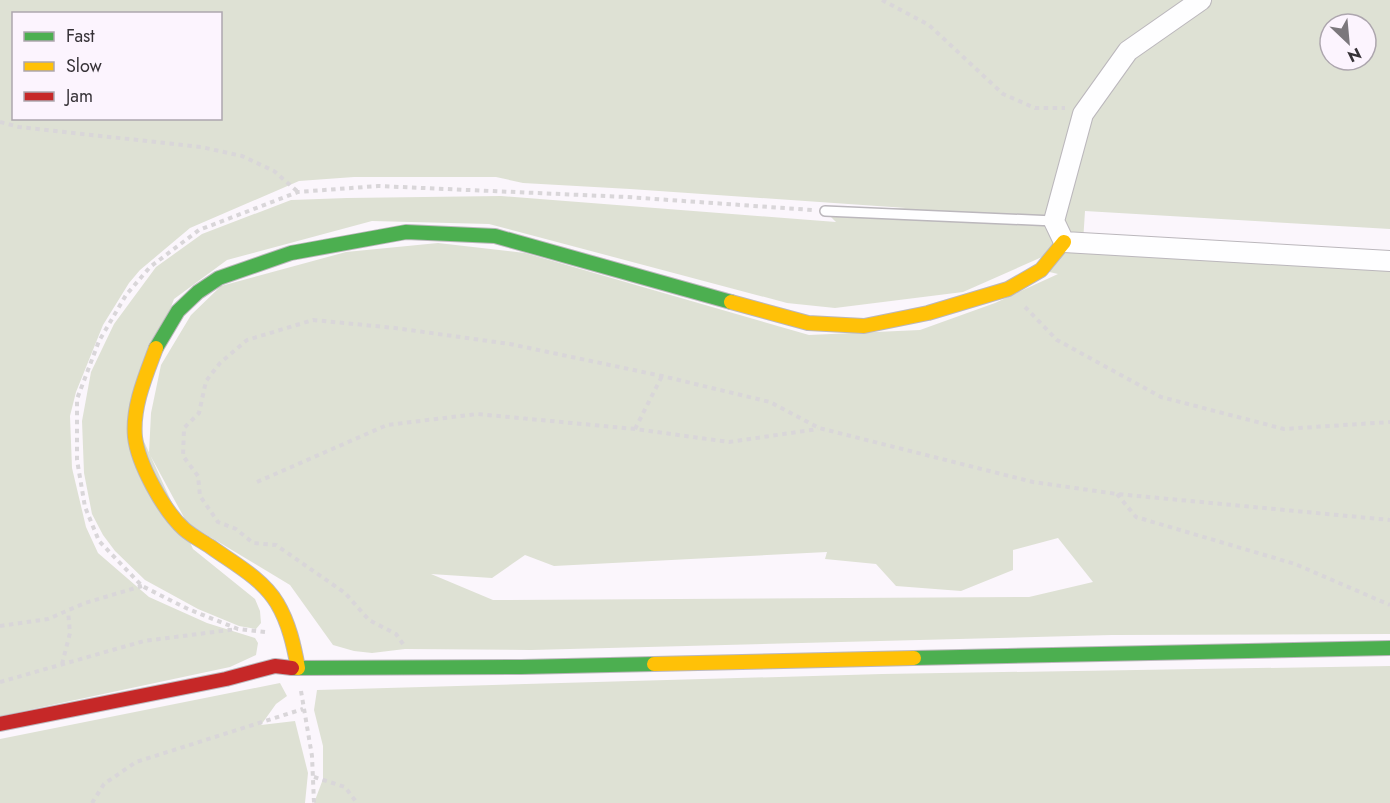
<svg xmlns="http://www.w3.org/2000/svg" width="1390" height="803" font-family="Jost,sans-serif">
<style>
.green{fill:#dee1d4;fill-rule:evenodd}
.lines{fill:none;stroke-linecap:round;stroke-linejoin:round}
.lane-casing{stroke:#bbb7bc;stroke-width:12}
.street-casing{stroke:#bbb7bc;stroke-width:22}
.fast-casing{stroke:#bbb7bc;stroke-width:16}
.slow-casing{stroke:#bbb7bc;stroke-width:16}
.jam-casing{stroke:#bbb7bc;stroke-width:16}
.path{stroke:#d9d6d9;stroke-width:4;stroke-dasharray:4.5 4.5;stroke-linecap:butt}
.lane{stroke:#fefeff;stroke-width:9}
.street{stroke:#fefeff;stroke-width:20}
.fast{stroke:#4caf50;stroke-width:14}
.slow{stroke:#ffc107;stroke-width:14}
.jam{stroke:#c62828;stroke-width:14}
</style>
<rect width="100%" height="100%" fill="#fbf6fc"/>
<path class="green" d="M0,0H1390V229L1085,211L1083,242L1390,261V634L1112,635L531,650L405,649L372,653L354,651L333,645L290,585L187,523L149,453L151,413L161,365L191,315L221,286L346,252L438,243L525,253L809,335L920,330L995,303L1058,274L1041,270L1042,257L963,292L835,308L787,303L489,224L372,221L227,260L174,299L131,413L193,549L255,599L260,611L261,623L256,629L239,626L198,609L145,580L115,551L103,535L92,514L84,473L82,421L91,372L114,324L156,267L202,234L291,200L347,198L501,196L836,222L825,211L906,208L630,189L523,183L496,177H354L299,181L190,228L140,270L129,283L103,325L76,392L70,416L72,468L86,527L98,553L149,597L207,623L255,638L258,643L256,655L230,667L0,716ZM14,14H220V118H14ZM1330,24H1366V60H1330ZM1058,538L1093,582L1029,597L493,600L431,574L492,578L525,555L554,566L827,552L825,559L876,564L896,586L961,591L1013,570V550Z
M1390,666V803H314L323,779V746L314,710L317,690L882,674Z
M280,683L287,696L276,704L261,725L295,721L308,773L305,803H0V739Z"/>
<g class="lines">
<defs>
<path id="lane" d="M825,211L1054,221"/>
<path id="street" d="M1201,0L1128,51L1083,114L1054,221L1064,242L1390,261"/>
<path id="fast" d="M156,348L178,311L198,292L219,278L291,253L406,232L495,236L731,302
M914,658L1390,648
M292,668L521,667L654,664"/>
<path id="slow" d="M731,302L808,323L864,326L928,313L1008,289L1041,270L1064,242
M156,348C146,375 132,407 135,437C138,464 164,511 184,529C192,536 202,541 211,547C233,563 262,578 277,603C289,623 294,646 298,668
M654,664L914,658"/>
<path id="jam" d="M0,724L226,679L275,666L292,668"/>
</defs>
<use href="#lane" class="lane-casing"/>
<use href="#street" class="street-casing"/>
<use href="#fast" class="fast-casing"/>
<use href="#slow" class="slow-casing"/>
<use href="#jam" class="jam-casing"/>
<path class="path" d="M882,0L929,25L1003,94L1035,108H1065
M0,122L19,127L201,147L242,156L274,171L298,192
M1025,307L1057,340L1161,397L1284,429L1390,422
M635,429L662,376
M257,482L387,425L477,414L635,429L729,442L818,429
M1117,494L1136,517L1295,564L1390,605
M0,626L48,619L85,603L142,586
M265,632L238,629L188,609L142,586L99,541L85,507L77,460V399L99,341L126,295L150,267L199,230L298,192L378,186L627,197L812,210
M403,644L396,634L369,620L345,593L276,545L253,543L236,529L218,522L200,496L198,476L183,456L184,428L199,413L206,381L220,363L247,340L313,320L395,328L510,344L662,376L770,402L819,428L1033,482L1117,494L1390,520
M62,664L70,633L68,611
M0,682L144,641L237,629
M301,691L312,756L314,803
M314,777L345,787L357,803
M92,803L104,784L136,762L303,709"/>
<use href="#lane" class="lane"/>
<use href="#street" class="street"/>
<use href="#fast" class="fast"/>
<use href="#slow" class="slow"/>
<use href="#jam" class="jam"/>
</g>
<rect x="12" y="12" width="210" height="108" fill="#fcf4fe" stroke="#ada6ae" stroke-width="1.5"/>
<rect x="24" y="32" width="30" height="9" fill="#4caf50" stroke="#ada6ae" stroke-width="1.5"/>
<text x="66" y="42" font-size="18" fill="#363237">Fast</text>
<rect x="24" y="62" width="30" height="9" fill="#ffc107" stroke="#ada6ae" stroke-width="1.5"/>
<text x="66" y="72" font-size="18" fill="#363237">Slow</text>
<rect x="24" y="92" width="30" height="9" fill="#c62828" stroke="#ada6ae" stroke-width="1.5"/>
<text x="66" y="102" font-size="18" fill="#363237">Jam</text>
<g transform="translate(1348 42) rotate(154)"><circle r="28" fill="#fcf4fe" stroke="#ada6ae" stroke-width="1.5"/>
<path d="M0-4.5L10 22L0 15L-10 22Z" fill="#7b777c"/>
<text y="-9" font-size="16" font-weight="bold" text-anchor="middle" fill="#363237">N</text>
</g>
</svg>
